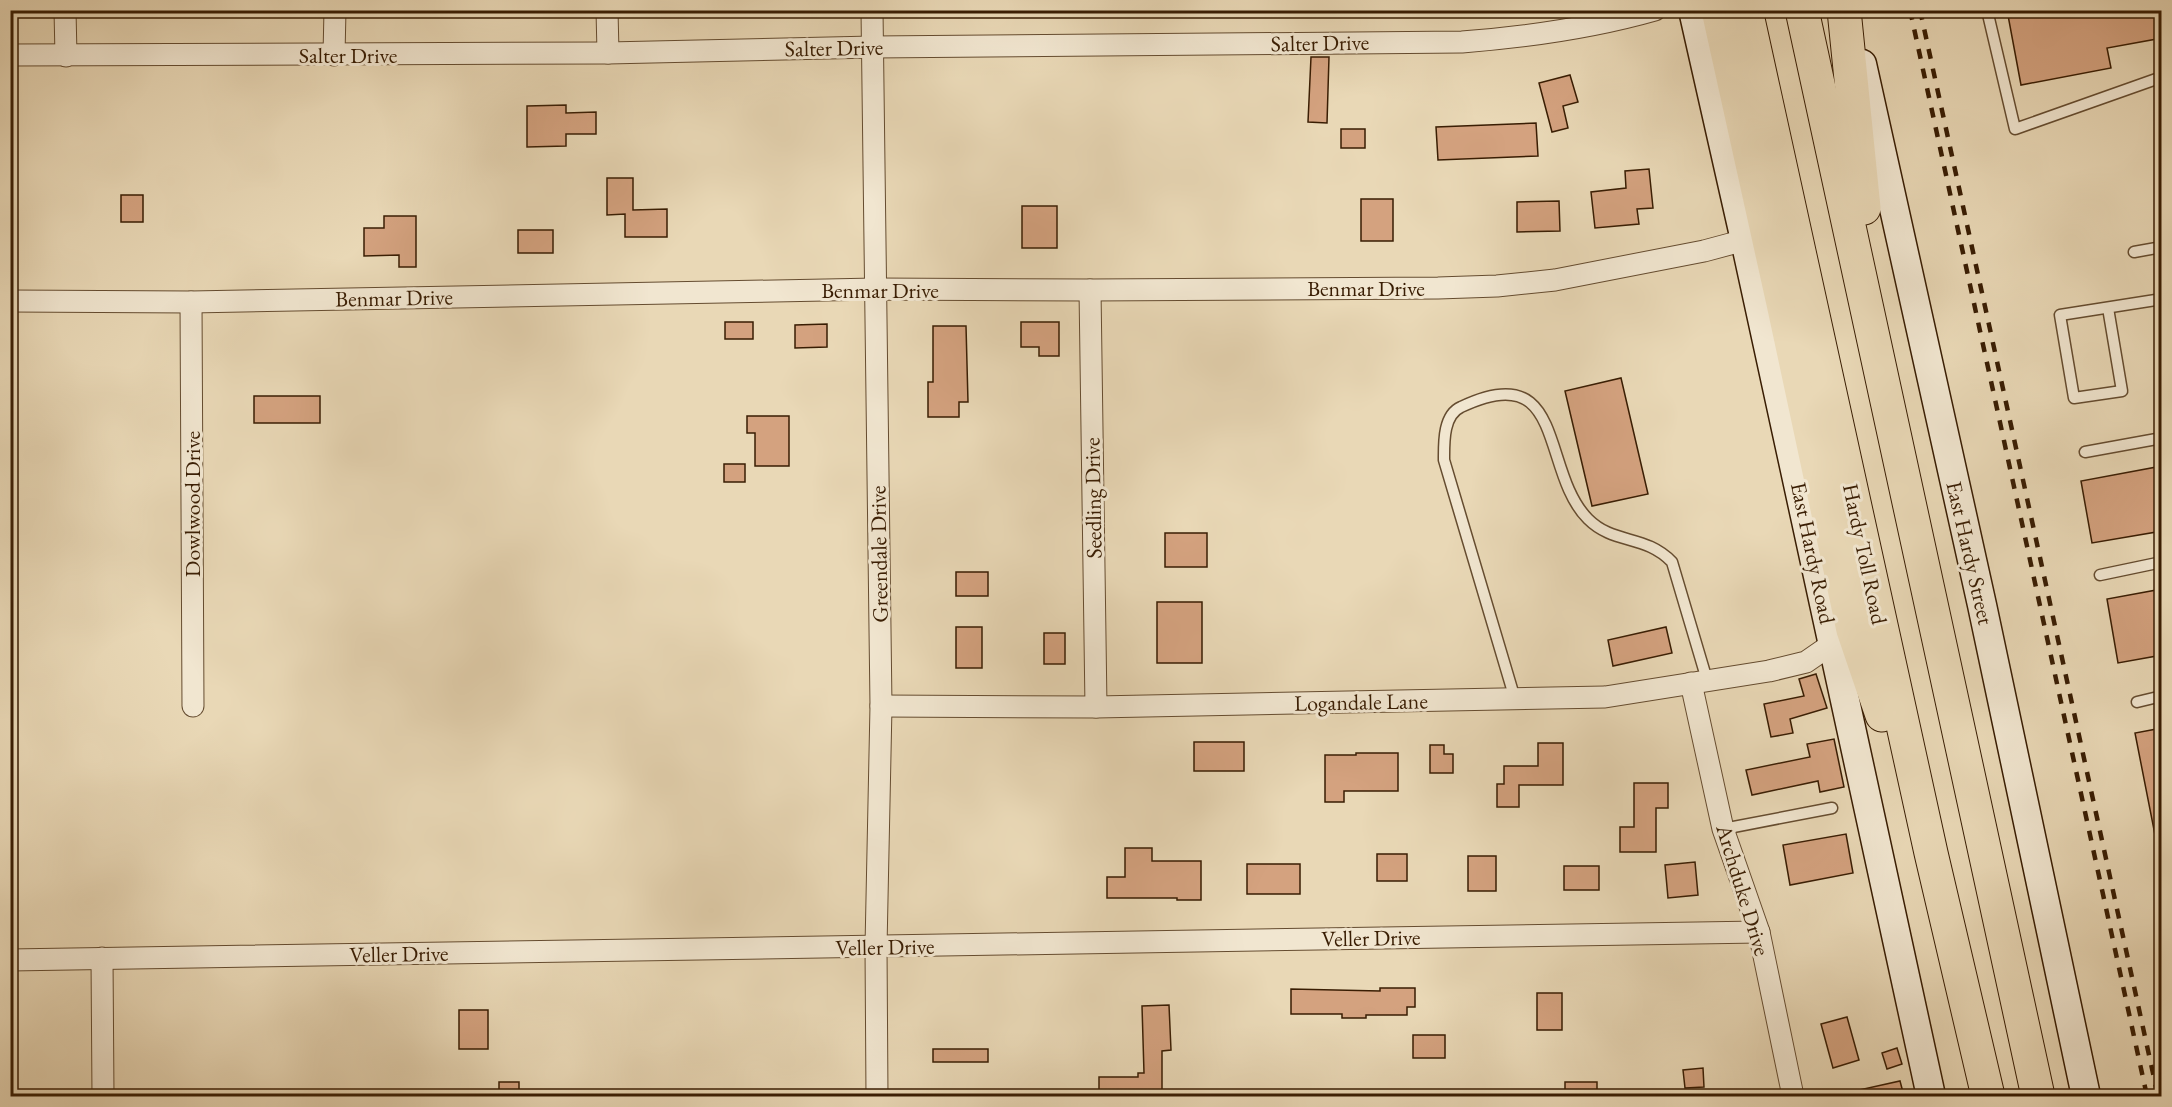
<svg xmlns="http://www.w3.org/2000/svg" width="2172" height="1107" font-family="'EB Garamond',serif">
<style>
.building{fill:#d4a27f;stroke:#391d03;stroke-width:1.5}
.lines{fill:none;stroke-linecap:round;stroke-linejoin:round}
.lane-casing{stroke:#654c30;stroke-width:13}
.street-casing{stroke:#654c30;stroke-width:23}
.secondary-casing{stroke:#391d03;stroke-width:31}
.highway-casing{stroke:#391d03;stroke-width:35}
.lane{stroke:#f1e6d0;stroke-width:10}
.street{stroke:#f1e6d0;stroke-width:21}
.secondary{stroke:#f1e6d0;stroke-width:28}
.highway{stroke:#e9d8b6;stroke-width:33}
.rail{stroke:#391d03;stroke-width:4.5;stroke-dasharray:10 10;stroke-linecap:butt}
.labels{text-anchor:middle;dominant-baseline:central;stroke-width:6;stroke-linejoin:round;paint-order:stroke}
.street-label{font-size:22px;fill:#391d03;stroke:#f1e6d0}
</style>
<rect width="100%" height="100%" fill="#e9d8b6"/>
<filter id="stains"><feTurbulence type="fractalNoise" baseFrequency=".00333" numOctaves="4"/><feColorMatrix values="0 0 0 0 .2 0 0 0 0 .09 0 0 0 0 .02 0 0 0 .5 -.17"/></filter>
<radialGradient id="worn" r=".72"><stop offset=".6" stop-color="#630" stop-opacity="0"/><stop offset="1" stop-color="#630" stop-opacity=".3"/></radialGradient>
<g class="building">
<path d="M2007,10H2162V38L2107,48L2111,68L2021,85Z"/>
<path d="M1311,57H1329L1327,123L1308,122Z"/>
<path d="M1570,75L1578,102L1563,106L1568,128L1552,132L1539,83Z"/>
<path d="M566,105V113L596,112V134H566V146L527,147V106Z"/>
<path d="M1536,123L1538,156L1438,160L1436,127Z"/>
<rect x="1341" y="129" width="24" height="19"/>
<path d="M1649,169L1653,208L1637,209L1639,224L1595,228L1591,192L1626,188L1625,171Z"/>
<path d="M607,178H633V210L667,209V237H625V214L607,215Z"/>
<rect x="121" y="195" width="22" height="27"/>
<rect x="1361" y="199" width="32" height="42"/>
<path d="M1559,201L1560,231L1517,232V202Z"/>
<rect x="1022" y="206" width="35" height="42"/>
<path d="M384,216H416V267H399V255L364,256V228H384Z"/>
<rect x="518" y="230" width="35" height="23"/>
<rect x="725" y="322" width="28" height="17"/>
<path d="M1021,322H1059V356H1039V347H1021Z"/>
<path d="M827,324V347L795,348V325Z"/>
<path d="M933,326H966L968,402H959V417H928V382H933Z"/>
<path d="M1621,378L1648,494L1592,506L1565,391Z"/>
<rect x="254" y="396" width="66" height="27"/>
<path d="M747,416H789V466H755V433H747Z"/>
<rect x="724" y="464" width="21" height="18"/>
<path d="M2162,466V531L2092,543L2081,481Z"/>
<rect x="1165" y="533" width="42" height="34"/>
<rect x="956" y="572" width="32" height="24"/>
<path d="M2162,589V655L2118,663L2107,599Z"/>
<rect x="1157" y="602" width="45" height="61"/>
<rect x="956" y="627" width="26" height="41"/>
<path d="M1666,627L1672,653L1613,666L1608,640Z"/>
<rect x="1044" y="633" width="21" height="31"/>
<path d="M1816,674L1827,708L1790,719L1793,733L1771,737L1764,704L1804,696L1799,679Z"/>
<path d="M2162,728V834L2155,835L2135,733Z"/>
<path d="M1834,739L1844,787L1820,792L1818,781L1752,795L1746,770L1810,757L1807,744Z"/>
<rect x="1194" y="742" width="50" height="29"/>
<path d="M1538,743H1563V785H1519V807H1497V784H1504V766H1538Z"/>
<path d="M1430,745H1444V754H1453V773H1430Z"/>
<path d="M1356,753H1398V791H1344V802H1325V755H1356Z"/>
<path d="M1634,783H1668V808H1656V852H1620V827H1634Z"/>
<path d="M1846,834L1853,873L1790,885L1783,845Z"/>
<path d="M1125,848H1152V861H1201V900H1177V898H1107V877H1125Z"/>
<rect x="1377" y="854" width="30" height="27"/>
<rect x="1468" y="856" width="28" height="35"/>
<path d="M1695,862L1698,895L1668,898L1665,865Z"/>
<rect x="1247" y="864" width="53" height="30"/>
<rect x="1564" y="866" width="35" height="24"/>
<path d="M1380,988H1415V1007H1407V1015H1366V1018H1342V1014H1291V989L1380,991Z"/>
<rect x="1537" y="993" width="25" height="37"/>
<path d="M1169,1005L1171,1050L1162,1051V1096H1099V1077H1138V1073H1144L1142,1006Z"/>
<rect x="459" y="1010" width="29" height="39"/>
<path d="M1847,1017L1859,1060L1833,1068L1821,1024Z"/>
<rect x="1413" y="1035" width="32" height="23"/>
<path d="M1897,1048L1902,1064L1887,1069L1882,1053Z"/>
<rect x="933" y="1049" width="55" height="13"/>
<path d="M1703,1068L1704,1087L1685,1088L1683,1070Z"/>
<path d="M1900,1081L1904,1096H1859V1090Z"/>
<rect x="499" y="1082" width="20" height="14"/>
<rect x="1565" y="1082" width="32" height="14"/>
</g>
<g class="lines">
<defs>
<g id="lane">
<path d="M1987,10L2015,129L2162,77"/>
<path d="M2134,252L2162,247"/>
<path d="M2108,308L2122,391L2074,398L2060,315L2162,299"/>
<path d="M2085,452L2162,438"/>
<path d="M2100,575L2162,562"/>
<path d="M1515,699L1444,460C1444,443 1443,415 1461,407C1567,356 1540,471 1588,519C1614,545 1645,534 1672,562L1707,680"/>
<path d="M2137,702L2162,696"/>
<path d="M1723,829L1832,808"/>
</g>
<g id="street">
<path d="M65,10L66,56"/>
<path d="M607,10L608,53"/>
<path d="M872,10L881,706L876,947L877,1096"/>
<path d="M10,55L608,53L873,47L1462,42C1527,37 1592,28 1655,10"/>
<path d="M334,55L335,10"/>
<path d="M1090,290L1096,707"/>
<path d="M10,301L191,302L876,289L1090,290L1438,288L1497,286L1555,280L1704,251L1745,240"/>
<path d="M191,302L193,706"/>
<path d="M1691,683L1723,829L1759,932L1793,1096"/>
<path d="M881,706L1096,707L1605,697L1769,671L1806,662L1832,644"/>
<path d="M102,958L103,1096"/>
<path d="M10,960L1759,932"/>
</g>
<g id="secondary">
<path d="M1693,10L1745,240L1931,1096"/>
<path d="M1862,64L1982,605L2086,1096"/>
</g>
<g id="highway">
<path d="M1718,10L1784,308L1853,630L1882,715"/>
<path d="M1746,10L1931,853L1988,1096"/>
<path d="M1802,10L2038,1096"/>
<path d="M1844,10L1864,208"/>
</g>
</defs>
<use href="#lane" class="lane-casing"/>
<use href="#street" class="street-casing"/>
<use href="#secondary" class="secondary-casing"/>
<use href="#highway" class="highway-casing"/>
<use href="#lane" class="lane"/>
<use href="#street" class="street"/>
<use href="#secondary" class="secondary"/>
<use href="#highway" class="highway"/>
<g class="rail">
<path d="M1910,10L2147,1096"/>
<path d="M1920,10L2158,1096"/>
</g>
</g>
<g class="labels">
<g class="street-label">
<text transform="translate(1320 43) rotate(-1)">Salter Drive</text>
<text transform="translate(834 48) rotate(-1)">Salter Drive</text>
<text x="348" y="55">Salter Drive</text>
<text x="1366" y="288">Benmar Drive</text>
<text x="880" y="290">Benmar Drive</text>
<text transform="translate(394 298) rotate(-1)">Benmar Drive</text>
<text transform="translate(1093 498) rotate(-91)">Seedling Drive</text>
<text transform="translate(192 504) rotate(-90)">Dowlwood Drive</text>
<text transform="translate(1813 553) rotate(78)">East Hardy Road</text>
<text transform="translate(1970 553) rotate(77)">East Hardy Street</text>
<text transform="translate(879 554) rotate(-91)">Greendale Drive</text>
<text transform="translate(1865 554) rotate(78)">Hardy Toll Road</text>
<text transform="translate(1361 702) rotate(-1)">Logandale Lane</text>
<text transform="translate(1743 890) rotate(73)">Archduke Drive</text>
<text transform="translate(1371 938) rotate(-1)">Veller Drive</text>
<text transform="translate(885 947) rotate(-1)">Veller Drive</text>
<text transform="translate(399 954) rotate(-1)">Veller Drive</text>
</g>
</g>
<rect width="2172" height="1107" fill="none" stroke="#e9d8b6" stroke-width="36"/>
<rect x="12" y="12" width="2148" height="1083" fill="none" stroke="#391d03" stroke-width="3"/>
<rect x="18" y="18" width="2136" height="1071" fill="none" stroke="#391d03" stroke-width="1.5"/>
<rect width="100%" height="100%" filter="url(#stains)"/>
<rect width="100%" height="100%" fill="url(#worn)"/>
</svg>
